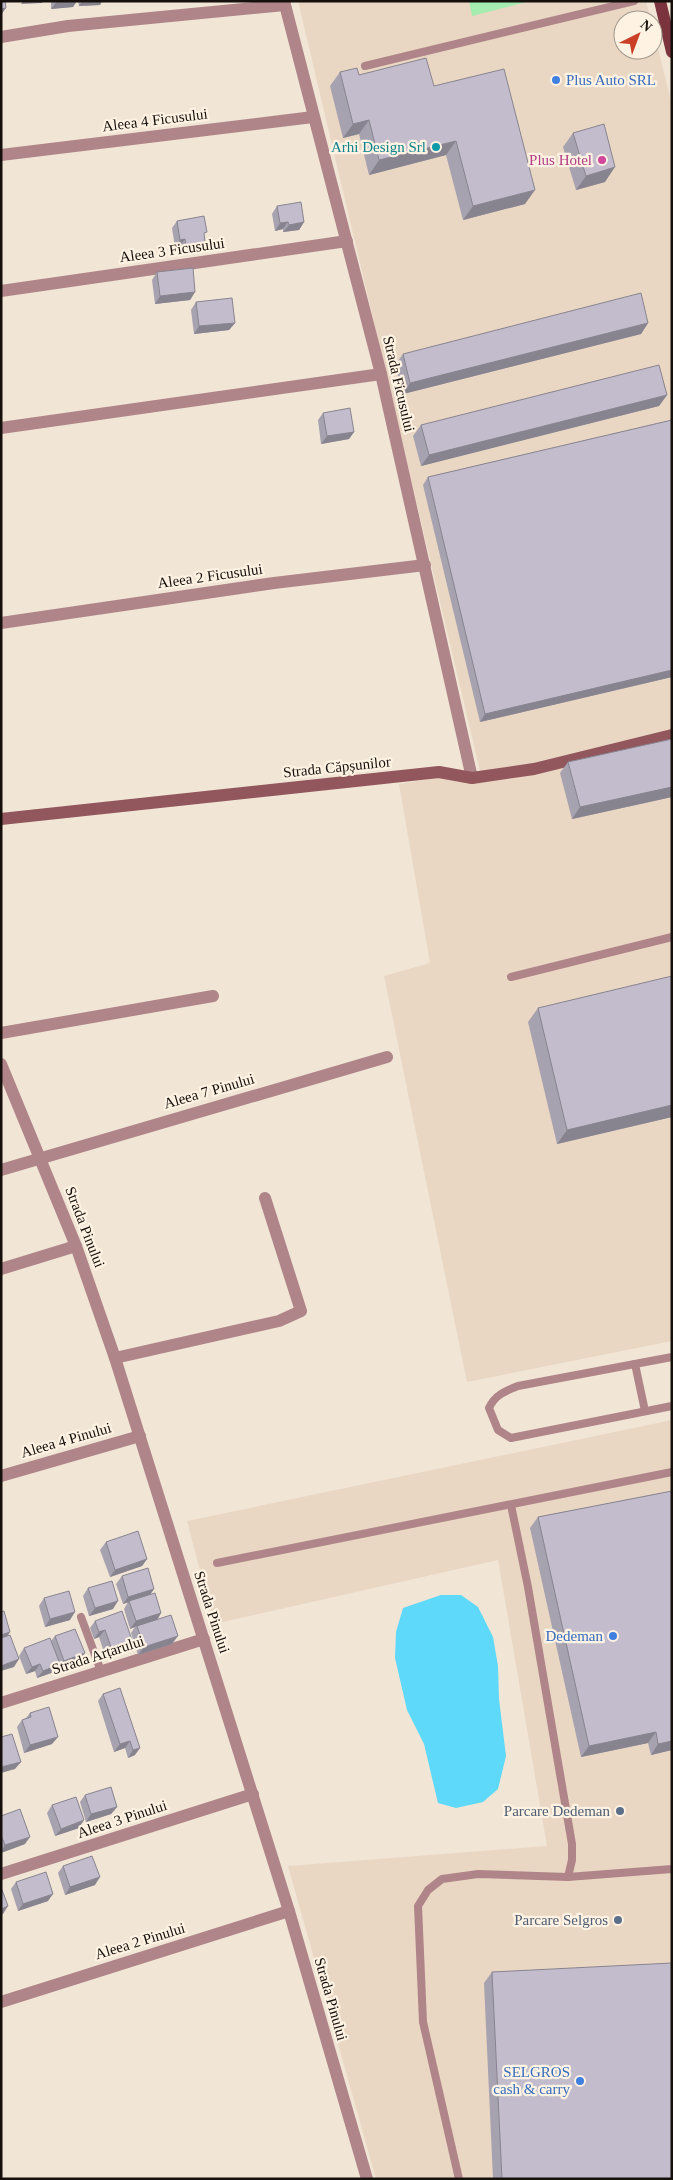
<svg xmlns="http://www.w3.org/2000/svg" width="673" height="2180" font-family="Georgia,serif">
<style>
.built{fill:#e9d7c3}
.green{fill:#a4ecaf}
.water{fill:#5ed9f9}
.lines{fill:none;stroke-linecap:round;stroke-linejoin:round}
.lane{stroke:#b08589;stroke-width:8}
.street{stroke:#b08589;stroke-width:12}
.secondary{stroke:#92565d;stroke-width:12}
.primary{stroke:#7b343e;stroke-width:12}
.wall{fill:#a7a2af}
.shaded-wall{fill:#88848f}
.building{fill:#c2bccc;stroke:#88848f}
.shop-dot{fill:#3f7fe0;stroke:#fef2e3;stroke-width:2}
.culture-dot{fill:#0f9aa8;stroke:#fef2e3;stroke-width:2}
.hotel-dot{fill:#d1479c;stroke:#fef2e3;stroke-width:2}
.service-dot{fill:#5c6f8a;stroke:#fef2e3;stroke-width:2}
.labels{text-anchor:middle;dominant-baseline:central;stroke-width:4.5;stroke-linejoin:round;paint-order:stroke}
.shop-label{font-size:15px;fill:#366cbe;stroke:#fef2e3;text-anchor:end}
.street-label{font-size:15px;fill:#15100c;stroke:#fef2e3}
.culture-label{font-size:15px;fill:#0d838f;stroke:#fef2e3;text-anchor:end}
.hotel-label{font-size:15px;fill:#b23c85;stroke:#fef2e3;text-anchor:end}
.service-label{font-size:15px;fill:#4e5e75;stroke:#fef2e3;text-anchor:end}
</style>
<rect width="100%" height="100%" fill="#f1e5d6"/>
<g class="built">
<path d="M298,1H646L651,20H623V50H653V28L672,105V1341L467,1382L384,976L430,963L399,784L480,771Z"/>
<path d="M672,1420V2179H376L288,1866L547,1846L498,1560L214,1624L187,1521Z"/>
</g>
<path class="green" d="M469,1H530L472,16Z"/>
<path class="water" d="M441,1595H461L478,1607L493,1637L498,1666L499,1699L506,1756L498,1789L483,1802L456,1808L438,1803L424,1744L407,1710L395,1658L396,1632L403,1608Z"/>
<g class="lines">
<g class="lane">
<path d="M365,66L634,1"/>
<path d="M511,977L672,937"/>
<path d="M672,1357L518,1386C505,1391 495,1395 489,1408L498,1430L511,1438L672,1406"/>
<path d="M635,1364L645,1411"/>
<path d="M511,1505L528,1587L572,1844V1860L568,1877"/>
<path d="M217,1563L672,1472"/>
<path d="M81,1617L101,1671"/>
<path d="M459,2179L423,2022L418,1906L428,1890L442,1879L478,1874L568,1877L672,1869"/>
</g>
<g class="street">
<path d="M284,1L381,374L472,778"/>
<path d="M1,37L68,26L285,5"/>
<path d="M1,155L313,117"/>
<path d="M1,291L347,241"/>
<path d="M1,428L381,374"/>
<path d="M1,623L274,583L425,565"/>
<path d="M1,1033L213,996"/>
<path d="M1,1064L76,1246L115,1358L289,1911L367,2179"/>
<path d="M1,1170L387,1057"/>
<path d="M1,1269L76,1246"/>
<path d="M115,1358L279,1321L301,1311L265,1198"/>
<path d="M1,1476L140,1436"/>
<path d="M1,1703L204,1639"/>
<path d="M1,1874L253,1794"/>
<path d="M1,2002L289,1911"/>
</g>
<path class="secondary" d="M1,819L439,772L472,778L534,769L672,735"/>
<path class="primary" d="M660,1L672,52"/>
</g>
<g class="wall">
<path d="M51,1H77L73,7L51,9Z"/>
<path d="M78,1H102L100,5L79,6Z"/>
<path d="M340,72L434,86L525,204L463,220L446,155L369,175L359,134L343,138L330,86Z"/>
<path d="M573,133L605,182L576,190L563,147Z"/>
<path d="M277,206L304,222L299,230L283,232V229L275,231L272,214Z"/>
<path d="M177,221L204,236L205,242L200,249L181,252L180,246L175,247L172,228Z"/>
<path d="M157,272L195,292L190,300L155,304L152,280Z"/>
<path d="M196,302L235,323L229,330L194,334L191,310Z"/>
<path d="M648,323L641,334L403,394L395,365L403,354Z"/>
<path d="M667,395L659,406L421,466L413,436L421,425Z"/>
<path d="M323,413L354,432L349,439L321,444L318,420Z"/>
<path d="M672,420V677L480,722L423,485L428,477Z"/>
<path d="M672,739V797L572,819L560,773L568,762Z"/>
<path d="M538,1008L672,1117L557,1144L528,1022Z"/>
<path d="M672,1491V1750L651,1755L648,1743L581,1757L530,1528L538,1517Z"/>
<path d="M106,1542L147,1559L142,1566L110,1577L100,1550Z"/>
<path d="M122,1576L154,1589L150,1595L161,1613L158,1619L172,1644L138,1655L131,1633L135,1627L130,1629L124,1609L128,1602L123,1604L116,1584Z"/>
<path d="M88,1588L113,1609L89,1616L83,1596Z"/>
<path d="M44,1598L70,1620L45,1627L39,1606Z"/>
<path d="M95,1621L132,1640L127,1647L105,1655L99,1637L94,1639L90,1628Z"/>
<path d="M55,1636L79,1661L59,1668L58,1667L54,1672L37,1678L35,1671L26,1674L19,1656L24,1648L51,1641Z"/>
<path d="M120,1688L135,1755L128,1758L125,1748L114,1752L98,1701L103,1694Z"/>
<path d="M30,1713L52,1744L24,1753L17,1727L22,1720L26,1718Z"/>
<path d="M85,1795L117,1807L111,1814L86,1822L80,1802Z"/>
<path d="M52,1805L79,1828L55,1836L47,1813Z"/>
<path d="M1,1816L25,1844L1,1853Z"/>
<path d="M63,1866L95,1885L65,1895L58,1873Z"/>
<path d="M16,1882L48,1901L18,1911L11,1889Z"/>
<path d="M492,1972L672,2179H493L484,1983Z"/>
</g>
<g class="shaded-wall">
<path d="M23,1H43L42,3L21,4Z"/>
<path d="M57,1H77L73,7L51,9Z"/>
<path d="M82,1H102L100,5L79,6Z"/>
<path d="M6,8L1,15V9Z"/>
<path d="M369,120L359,134L343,138L353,124Z"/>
<path d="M456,141L446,155L369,175L379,160Z"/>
<path d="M615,167L605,182L576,190L586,176Z"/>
<path d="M535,190L525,204L463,220L473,206Z"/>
<path d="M288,222L283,229L275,231L280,223Z"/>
<path d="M304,222L299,230L283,232L289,225Z"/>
<path d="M185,239L180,246L175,247L180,240Z"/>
<path d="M205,242L200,249L181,252L186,245Z"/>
<path d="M195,292L190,300L155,304L160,296Z"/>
<path d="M235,323L229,330L194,334L199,326Z"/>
<path d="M648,323L641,334L403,394L410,383Z"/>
<path d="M667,395L659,406L421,466L429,455Z"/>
<path d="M354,432L349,439L321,444L327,436Z"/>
<path d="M672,670V677L480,722L485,714Z"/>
<path d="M672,787V797L572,819L580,807Z"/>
<path d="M672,1105V1117L557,1144L567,1130Z"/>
<path d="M147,1559L142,1566L110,1577L115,1570Z"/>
<path d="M154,1589L149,1596L123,1604L128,1597Z"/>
<path d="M118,1601L113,1609L89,1616L95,1608Z"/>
<path d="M75,1612L70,1620L45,1627L50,1619Z"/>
<path d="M161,1613L156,1621L137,1626L135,1627L130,1629L136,1621Z"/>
<path d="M105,1630L99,1637L94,1639L99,1632Z"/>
<path d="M10,1632L5,1640L1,1641V1635Z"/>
<path d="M178,1636L172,1644L138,1655L144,1647Z"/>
<path d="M132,1640L127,1647L105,1655L111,1647Z"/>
<path d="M85,1653L79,1661L59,1668L64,1661Z"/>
<path d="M19,1659L14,1667L1,1671V1666Z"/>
<path d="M40,1664L35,1671L26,1674L32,1667Z"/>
<path d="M60,1664L54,1672L37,1678L43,1671Z"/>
<path d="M656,1732L648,1743L581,1757L589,1746Z"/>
<path d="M58,1737L52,1744L24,1753L30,1745Z"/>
<path d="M130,1741L125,1748L114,1752L120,1744Z"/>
<path d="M672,1741V1750L651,1755L658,1744Z"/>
<path d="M140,1748L135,1755L128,1758L133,1750Z"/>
<path d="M21,1762L15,1769L1,1773V1767Z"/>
<path d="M117,1807L111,1814L86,1822L91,1814Z"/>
<path d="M84,1820L79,1828L55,1836L61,1829Z"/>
<path d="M30,1837L25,1844L1,1853V1851L5,1845Z"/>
<path d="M100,1877L95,1885L65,1895L70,1887Z"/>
<path d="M53,1894L48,1901L18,1911L23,1904Z"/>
<path d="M8,1906L3,1914L1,1915V1909Z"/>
</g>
<g class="building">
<path d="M1,1H5L6,8L1,9Z"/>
<path d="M426,58L434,86L504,69L535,190L473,206L456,141L379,160L369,120L353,124L340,72L357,68L359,75Z"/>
<path d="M604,124L615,167L586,176L573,133Z"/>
<path d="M301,202L304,222L289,225L288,222L280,223L277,206Z"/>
<path d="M204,216L207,232L204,233L205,242L186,245L185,239L180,240L177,221Z"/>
<path d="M193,268L195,292L160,296L157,272Z"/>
<path d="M641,293L648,323L410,383L403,354Z"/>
<path d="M232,298L235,323L199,326L196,302Z"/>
<path d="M659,365L667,395L429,455L421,425Z"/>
<path d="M350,408L354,432L327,436L323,413Z"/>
<path d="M672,420V670L485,714L428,477Z"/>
<path d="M672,739V787L580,807L568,762Z"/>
<path d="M672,976V1105L567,1130L538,1008Z"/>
<path d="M672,1491V1741L658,1744L656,1732L589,1746L538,1517Z"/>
<path d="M138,1531L147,1559L115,1570L106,1542Z"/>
<path d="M148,1568L154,1589L128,1597L122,1576Z"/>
<path d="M112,1581L118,1601L95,1608L88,1588Z"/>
<path d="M69,1591L75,1612L50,1619L44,1598Z"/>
<path d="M155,1593L161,1613L136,1621L129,1601Z"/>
<path d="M4,1611L10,1632L1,1635V1612Z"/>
<path d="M122,1611L132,1640L111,1647L105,1630L99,1632L95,1621Z"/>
<path d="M171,1615L178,1636L144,1647L137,1626Z"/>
<path d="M75,1629L85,1653L64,1661L55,1636Z"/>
<path d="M10,1635L19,1659L1,1666V1638Z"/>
<path d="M50,1638L60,1664L43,1671L40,1664L32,1667L24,1648Z"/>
<path d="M120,1688L140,1748L133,1750L130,1741L120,1744L103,1694Z"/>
<path d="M49,1707L58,1737L30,1745L22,1720L31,1717L30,1713Z"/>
<path d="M12,1734L21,1762L1,1767V1737Z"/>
<path d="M111,1787L117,1807L91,1814L85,1795Z"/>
<path d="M76,1797L84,1820L61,1829L52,1805Z"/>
<path d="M20,1809L30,1837L5,1845L1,1835V1816Z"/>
<path d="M92,1856L100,1877L70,1887L63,1866Z"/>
<path d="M46,1872L53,1894L23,1904L16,1882Z"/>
<path d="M1,1887L8,1906L1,1909Z"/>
<path d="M672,1963V2179H502L492,1972Z"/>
</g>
<g class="shop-dot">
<circle cx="556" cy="80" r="5"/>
<circle cx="613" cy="1636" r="5"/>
<circle cx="580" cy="2081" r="5"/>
</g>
<circle class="culture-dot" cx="436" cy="147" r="5"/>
<circle class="hotel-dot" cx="602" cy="160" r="5"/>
<g class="service-dot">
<circle cx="620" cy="1811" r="5"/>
<circle cx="618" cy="1920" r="5"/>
</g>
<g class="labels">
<g class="shop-label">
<text x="566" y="80" text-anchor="start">Plus Auto SRL</text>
<text x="603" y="1636">Dedeman</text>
<text x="570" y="2072">SELGROS<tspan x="570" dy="17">cash &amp; carry</tspan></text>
</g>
<g class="street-label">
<text transform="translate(155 120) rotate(-7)">Aleea 4 Ficusului</text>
<text transform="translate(172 250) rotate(-8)">Aleea 3 Ficusului</text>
<text transform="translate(399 384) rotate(77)">Strada Ficusului</text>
<text transform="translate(210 576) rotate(-8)">Aleea 2 Ficusului</text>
<text transform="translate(337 767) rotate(-6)">Strada Căpșunilor</text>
<text transform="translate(209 1091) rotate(-16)">Aleea 7 Pinului</text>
<text transform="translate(85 1227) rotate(69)">Strada Pinului</text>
<text transform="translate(66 1440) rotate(-16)">Aleea 4 Pinului</text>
<text transform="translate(212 1612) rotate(72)">Strada Pinului</text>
<text transform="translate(98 1655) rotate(-18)">Strada Arțarului</text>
<text transform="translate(122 1819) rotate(-18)">Aleea 3 Pinului</text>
<text transform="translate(140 1941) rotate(-17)">Aleea 2 Pinului</text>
<text transform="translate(331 1999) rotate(74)">Strada Pinului</text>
</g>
<g class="culture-label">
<text x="426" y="147">Arhi Design Srl</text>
</g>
<g class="hotel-label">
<text x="592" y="160">Plus Hotel</text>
</g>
<g class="service-label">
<text x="610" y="1811">Parcare Dedeman</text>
<text x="608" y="1920">Parcare Selgros</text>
</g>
</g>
<rect width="673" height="2180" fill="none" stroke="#15100c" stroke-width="5"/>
<g transform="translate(638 35) rotate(42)"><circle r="24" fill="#fef2e3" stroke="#a1988d"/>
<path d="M0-4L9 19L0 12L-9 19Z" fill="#ca3f25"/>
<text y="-8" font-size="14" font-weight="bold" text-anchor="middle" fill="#15100c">N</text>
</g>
</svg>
